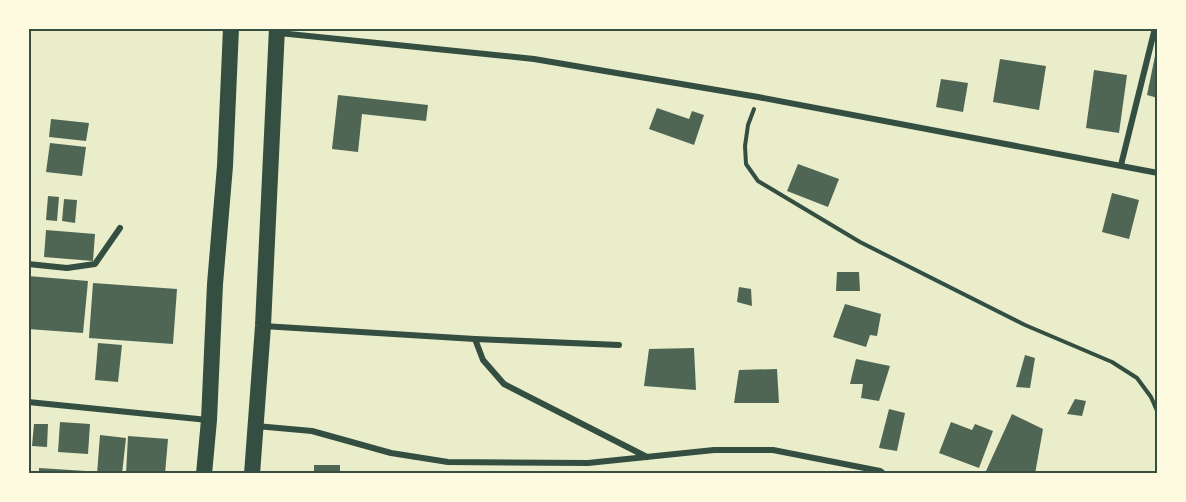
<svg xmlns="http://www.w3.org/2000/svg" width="1186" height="502" font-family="'Playfair Display',serif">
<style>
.building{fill:#4f6655}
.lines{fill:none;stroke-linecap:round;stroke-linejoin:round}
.path{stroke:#344e41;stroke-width:4}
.minor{stroke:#344e41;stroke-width:6}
.trunk{stroke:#344e41;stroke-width:16}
.neatline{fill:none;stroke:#344e41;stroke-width:2}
</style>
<rect width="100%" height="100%" fill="#e9edc9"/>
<g class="building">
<path d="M1156,51H1158V98L1147,95Z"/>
<path d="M1000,59L1046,66L1039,110L993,102Z"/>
<path d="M1094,70L1127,75L1119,133L1086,128Z"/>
<path d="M941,79L968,83L963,112L936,107Z"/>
<path d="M338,95L428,105L426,121L362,114L358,152L332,149Z"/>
<path d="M657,108L689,119L692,111L704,115L694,145L649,129Z"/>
<path d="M51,119L89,123L86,141L49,137Z"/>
<path d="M50,143L86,147L82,176L46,172Z"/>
<path d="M798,164L839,179L828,207L787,191Z"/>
<path d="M1112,193L1139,200L1129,239L1102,232Z"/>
<path d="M48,196L59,197L57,221L46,220Z"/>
<path d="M64,199L77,200L75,223L62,221Z"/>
<path d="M46,230L95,234L93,261L44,257Z"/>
<path d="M837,272H859L860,291H836Z"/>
<path d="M28,276L88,281L83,333L28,329Z"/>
<path d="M93,283L177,289L173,344L89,338Z"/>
<path d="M739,287L751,289L752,306L737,302Z"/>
<path d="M845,304L881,314L877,336L870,335L866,347L833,337Z"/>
<path d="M98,343L122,345L118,382L95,380Z"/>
<path d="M694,348L696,390L644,386L649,349Z"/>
<path d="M1025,355L1035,358L1030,388L1016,387Z"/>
<path d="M856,359L890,366L879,401L861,398L863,384H850Z"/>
<path d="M777,369L779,403H734L739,370Z"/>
<path d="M1075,399L1086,401L1082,416L1067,414Z"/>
<path d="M889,409L905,413L897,451L879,448Z"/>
<path d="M1012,414L1043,429L1035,474H996L986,471Z"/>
<path d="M60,422L90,424L88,454L58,452Z"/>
<path d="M951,422L972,430L975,424L993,431L979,468L939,453Z"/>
<path d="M34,424H48L47,447L32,446Z"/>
<path d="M100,435L126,438L122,474H97Z"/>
<path d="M128,436L168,439L165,474H126Z"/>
<rect x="314" y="465" width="26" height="9"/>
<path d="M39,468L86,471V474H39Z"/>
</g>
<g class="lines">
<path class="path" d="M754,109L748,125L745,146L746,164L758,181L860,242L1025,325L1112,362L1137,378L1151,397L1158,413"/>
<g class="minor">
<path d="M279,33L534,59L758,97L1158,173"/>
<path d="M1121,165L1155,28"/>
<path d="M28,264L67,268L95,264L120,228"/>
<path d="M263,326L475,339L619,345"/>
<path d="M475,339L483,360L504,384L647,457"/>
<path d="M28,402L208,420"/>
<path d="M256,426L312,431L391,453L448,462L588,463L714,450H773L880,471L884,474"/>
</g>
<g class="trunk">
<path d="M204,474L209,420L215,284L225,166L231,28"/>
<path d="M252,474L263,326L277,28"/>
</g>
</g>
<rect width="1186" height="502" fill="none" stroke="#fefae0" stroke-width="60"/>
<rect x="30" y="30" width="1126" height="442" class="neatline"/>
</svg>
